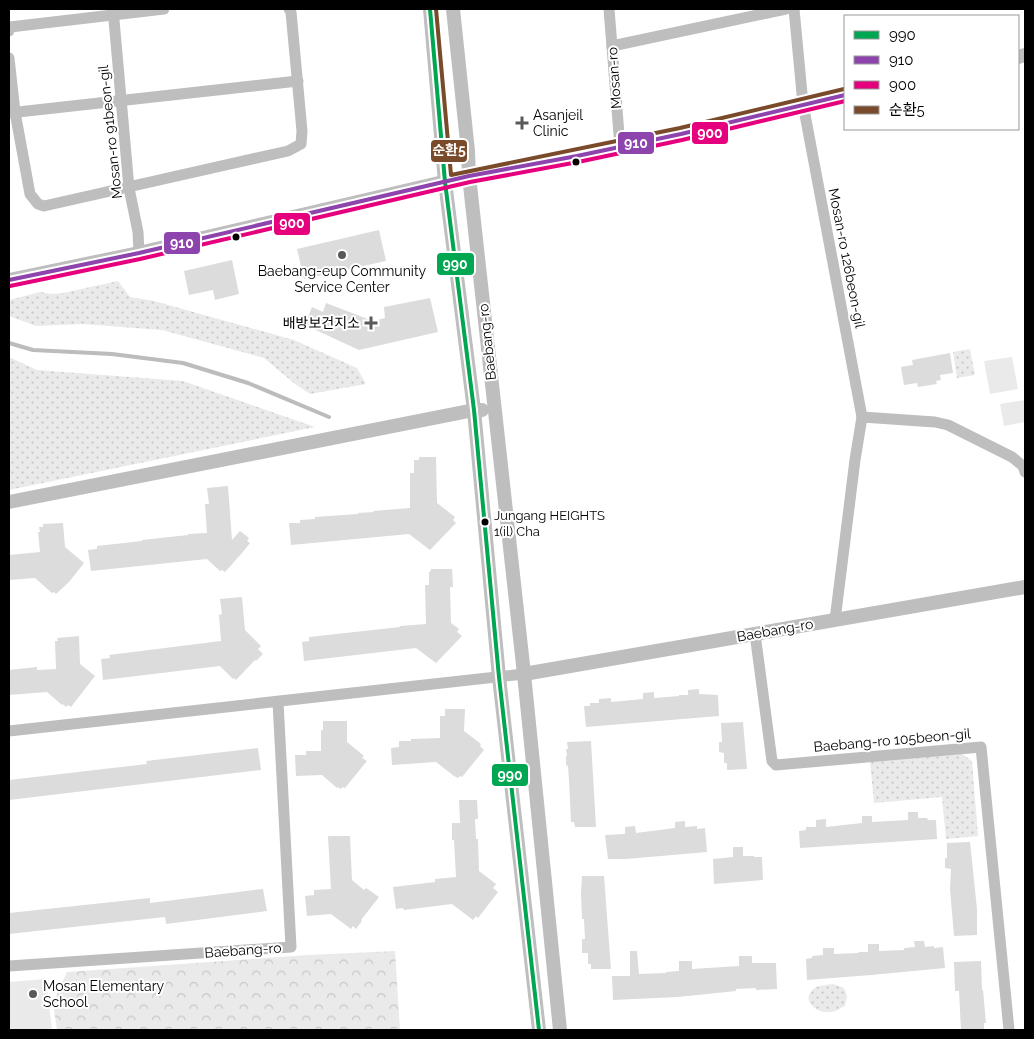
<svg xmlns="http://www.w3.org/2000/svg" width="1034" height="1039" font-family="Raleway,'Noto Sans KR',sans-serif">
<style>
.grass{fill:#eaeaea}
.forest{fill:url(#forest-crowns)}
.park{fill:url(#park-dots)}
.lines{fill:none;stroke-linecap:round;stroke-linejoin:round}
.stream{stroke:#bcbcbc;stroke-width:4}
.building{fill:#dcdcdc}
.minor{stroke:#bebebe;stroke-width:11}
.tertiary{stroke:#bebebe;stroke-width:14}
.bus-1-casing{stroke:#fff;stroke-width:8}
.bus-2-casing{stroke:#fff;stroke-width:8}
.bus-3-casing{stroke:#fff;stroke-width:8}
.bus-4-casing{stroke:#fff;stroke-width:8}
.bus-1{stroke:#00a651;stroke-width:4}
.bus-2{stroke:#8e44ad;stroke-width:4}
.bus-3{stroke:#e5007d;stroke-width:4}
.bus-4{stroke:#7a4b2a;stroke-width:4}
.poi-dot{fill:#595959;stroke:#fff;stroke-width:2}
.bus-dot{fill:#000;stroke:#fff;stroke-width:2}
.labels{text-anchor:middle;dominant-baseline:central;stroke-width:4;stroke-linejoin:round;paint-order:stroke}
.bus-label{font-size:13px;fill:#000;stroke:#fff;text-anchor:start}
.street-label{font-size:14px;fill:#000;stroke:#fff}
.poi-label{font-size:14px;fill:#000;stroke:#fff;text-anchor:start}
.line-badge{stroke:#fff;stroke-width:2}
.badge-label{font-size:14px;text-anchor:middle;font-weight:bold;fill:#fff}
</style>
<defs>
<pattern id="forest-crowns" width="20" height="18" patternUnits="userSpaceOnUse" patternTransform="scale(1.25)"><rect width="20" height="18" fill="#eaeaea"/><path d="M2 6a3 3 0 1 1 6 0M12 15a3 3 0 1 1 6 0" fill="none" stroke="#c7c7c7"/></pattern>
<pattern id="park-dots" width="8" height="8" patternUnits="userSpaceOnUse" patternTransform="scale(1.25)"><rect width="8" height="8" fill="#eaeaea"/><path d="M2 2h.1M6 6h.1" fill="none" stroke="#c7c7c7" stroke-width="1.8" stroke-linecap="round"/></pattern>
</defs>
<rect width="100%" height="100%" fill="#fff"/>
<g class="grass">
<path d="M1012,357L1018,389L990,394L984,361Z"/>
<path d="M1025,400V422L1004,426L1000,404Z"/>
<path d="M46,979L52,1030H9V982Z"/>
</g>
<path class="forest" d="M395,951L400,1030H57L53,1003L67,972L308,955Z"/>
<g class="park">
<path d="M118,281L130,297L154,301L294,340L357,368L366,384L310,394L295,384L264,358L162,330L82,324L36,326L9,316V300L40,292L51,294L63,293Z"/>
<path d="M970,349L975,375L957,378L953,352Z"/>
<path d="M9,357L37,370L183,381L315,427L9,490Z"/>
<path d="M962,754L972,761L978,836L946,839L942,797L874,803L870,762Z"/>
<path d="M833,984L844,988L847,996L845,1006C842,1007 838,1010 835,1011C817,1017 797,998 817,987C821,985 828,985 833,984Z"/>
</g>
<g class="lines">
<path class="stream" d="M9,343L33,350L112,354L183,363L248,383L329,417"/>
</g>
<g class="building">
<path d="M379,230L386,261L304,279L297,249Z"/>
<path d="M232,260L239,294L215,300L213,290L189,295L184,271Z"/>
<path d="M430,298L438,332L359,350L305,325L312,307L323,312L326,303L373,321L385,318L384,307Z"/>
<path d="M950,353L953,373L940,375L941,380L936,381L937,384L918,387L917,383L904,385L901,367L913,365L912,360Z"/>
<path d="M419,457H436L437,503L455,517L453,520L456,523L430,550L409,534L291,545L289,523H300V520L315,519V517L358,514V513L374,512L373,511L410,508V473H414V460H419Z"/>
<path d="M228,486L232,540L240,531L249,538L247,541L250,543L242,553L225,572L222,570L220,571L207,559L91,571L88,550L97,549V546L142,541V540L188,535V534L207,533L205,504H209L207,488Z"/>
<path d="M63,523L65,547L84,563L69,582L56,594L54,592L52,593L35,578L9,580V555L40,552L38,532H40L39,527H43V524Z"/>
<path d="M431,569H452L453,587H450L451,623L459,629L457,632L462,636L436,663L416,648L304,661L302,642L309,641V637L400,627V626L426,624L425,585H429V572H430Z"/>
<path d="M242,597L245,630L261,646L258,649L263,654L256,661L255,660L236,680L234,678L233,679L220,666L103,680L101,659L110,658L109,655L221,641L219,615L222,614L220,599Z"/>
<path d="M79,636L80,664L95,676L71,707L68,705L66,707L63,704L62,705L47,692L9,695V670L37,667V670L56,669L55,641H58L57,638Z"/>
<path d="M699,689V694L718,695L719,716L586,727L584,706H590V703H599V699L611,698V702L643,699V693L654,692V698L679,696V695H688V690Z"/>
<path d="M445,709H465L464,731L481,744L480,746L484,750L462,777L460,776L458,778L454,776L436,762L392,765L391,748L399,747V741H411V739L440,738V716H445Z"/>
<path d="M323,721H347V742L364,756L362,758L367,761L345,788L343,787L340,789L338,787L337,788L322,775L296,776L295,755H306V751H321V730H323Z"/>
<path d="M743,722L747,769L727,770V763H724V753L719,752V742H722L721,723Z"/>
<path d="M591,741L596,827H575L574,822H571L569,780L568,766L566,765V756H567L566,749H568L567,742Z"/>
<path d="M258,748L261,770L9,800V780L147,764L146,761Z"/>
<path d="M459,800H477L478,819H475L476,839H478L479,871L496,884L493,888L498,892L478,918L476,916L473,920L452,904L404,910L403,908L396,909L393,887L435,882V879L456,877L454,840H452V823H460Z"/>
<path d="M908,812H918V818H927L928,820H936L937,839L800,848L799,831L806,830V827H816V820L826,819V827L862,823V816H872V822L908,820Z"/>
<path d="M685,821V827L697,826V829L705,828L707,852L626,859H608L605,835L625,834V827L635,826L636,833L675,828V822Z"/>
<path d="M328,836H350L352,880L364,890L366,888L379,897L361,920L362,921L356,929L353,926L351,929L331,914L307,916L305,896L314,895V890L331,889Z"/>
<path d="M970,842L977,909V935L954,936L950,889L951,869L945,868V858H947V843Z"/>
<path d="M733,847H743V856H754V857H762L763,880L714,884L713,859L733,857Z"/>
<path d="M582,876H604L611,969H591V964H588V953H582V939H585L584,919H582L581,894Z"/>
<path d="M263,889L267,911L166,924L165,917L9,934V913L150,898V903Z"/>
<path d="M914,941H924L925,947L934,946V948L943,947L945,968L871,975L807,980L806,959L812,958V956L823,955V948H834V954L859,953L858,952H868V944H879V951L904,950V948L915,947Z"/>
<path d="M630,951H637L639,974L666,973V972L679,971V961H692V969L739,966V956H752V963H776L777,989L756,990V988L736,989V991L678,997L613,1000L612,976H630Z"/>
<path d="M981,961L982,990H983L986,1023H984V1030H961L959,991H955L954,962Z"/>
</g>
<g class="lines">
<g class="minor">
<path d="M113,9L129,188L138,232L139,253"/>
<path d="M609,9L620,147"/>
<path d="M794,9L803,104L862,417L855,460L835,620"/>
<path d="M9,31L10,27L164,9"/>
<path d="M612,46L786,9"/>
<path d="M9,58L15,112L30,194L38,204L44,206L288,151L301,144L302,131L291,12L289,9"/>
<path d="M9,113L298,81"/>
<path d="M862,417L935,422L948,425L1012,457L1023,466L1025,472"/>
<path d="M755,634L772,761L776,765L981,747L1009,1030"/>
<path d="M9,731L524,674"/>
<path d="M9,966L291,947L278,702"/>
</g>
<g class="tertiary">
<path d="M430,9L445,182L474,410L499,677L539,1030"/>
<path d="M453,9L468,151L469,176L524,674L560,1030"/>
<path d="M1018,57L1025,55"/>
<path d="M9,280L139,253L469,176L577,156L681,134L845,95"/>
<path d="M9,502L474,410H482"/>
<path d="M524,674L1025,587"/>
</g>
<defs>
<path id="bus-1" d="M430,9L445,182L474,410L499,677L539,1030"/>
<path id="bus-2" d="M9,280L139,253L469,176L577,156L681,134L845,95"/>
<path id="bus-3" d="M10,286L140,259L470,182L578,162L682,140L845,101"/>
<path id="bus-4" d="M436,9L451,175L680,128L844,89"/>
</defs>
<use href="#bus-1" class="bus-1-casing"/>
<use href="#bus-2" class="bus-2-casing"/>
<use href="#bus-3" class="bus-3-casing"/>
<use href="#bus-4" class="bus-4-casing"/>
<use href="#bus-1" class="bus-1"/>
<use href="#bus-2" class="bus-2"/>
<use href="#bus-3" class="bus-3"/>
<use href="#bus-4" class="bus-4"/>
</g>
<g class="poi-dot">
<path d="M519.5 115.5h5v5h5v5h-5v5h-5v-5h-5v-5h5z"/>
<circle cx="342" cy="255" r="5"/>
<path d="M368.5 315.5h5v5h5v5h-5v5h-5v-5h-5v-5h5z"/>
<circle cx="33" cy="994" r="5"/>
</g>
<g class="bus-dot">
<circle cx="576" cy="162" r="4.5"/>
<circle cx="236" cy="237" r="4.5"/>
<circle cx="485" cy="522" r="4.5"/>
</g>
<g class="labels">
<g class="bus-label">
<text x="494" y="515">Jungang HEIGHTS<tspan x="494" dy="16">1(il) Cha</tspan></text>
</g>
<g class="street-label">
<text transform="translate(614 78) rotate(-94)">Mosan-ro</text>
<text transform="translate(110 132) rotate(-96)">Mosan-ro 91beon-gil</text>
<text transform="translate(847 258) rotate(79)">Mosan-ro 126beon-gil</text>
<text transform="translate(487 342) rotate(-96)">Baebang-ro</text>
<text transform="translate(775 630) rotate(-10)">Baebang-ro</text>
<text transform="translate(892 740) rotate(-5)">Baebang-ro 105beon-gil</text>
<text transform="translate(243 950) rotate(-4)">Baebang-ro</text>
</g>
<g class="poi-label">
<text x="533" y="115">Asanjeil<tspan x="533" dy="16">Clinic</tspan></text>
<text x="342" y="271" text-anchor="middle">Baebang-eup Community<tspan x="342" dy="16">Service Center</tspan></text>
<text x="360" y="323" text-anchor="end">배방보건지소</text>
<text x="43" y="986">Mosan Elementary<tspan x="43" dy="16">School</tspan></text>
</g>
</g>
<g class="line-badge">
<rect x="691" y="121" width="38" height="24" rx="5" fill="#e5007d"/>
<rect x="617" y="131" width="38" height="24" rx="5" fill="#8e44ad"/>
<rect x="430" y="139" width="38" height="24" rx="5" fill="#7a4b2a"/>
<rect x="273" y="212" width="38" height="24" rx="5" fill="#e5007d"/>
<rect x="163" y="231" width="38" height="24" rx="5" fill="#8e44ad"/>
<rect x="436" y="252" width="39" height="24" rx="5" fill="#00a651"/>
<rect x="491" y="763" width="38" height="24" rx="5" fill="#00a651"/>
</g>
<g class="badge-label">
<text x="710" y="138">900</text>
<text x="636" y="148">910</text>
<text x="449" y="155">순환5</text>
<text x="292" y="228">900</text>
<text x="182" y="248">910</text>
<text x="455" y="269">990</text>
<text x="510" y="780">990</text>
</g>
<rect width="1034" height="1039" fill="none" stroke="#000000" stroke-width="20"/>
<rect x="844" y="15" width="175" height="115" fill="#ffffff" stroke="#999999"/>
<rect x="854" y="31" width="25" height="8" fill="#00a651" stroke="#999999"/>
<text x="889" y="40" font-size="15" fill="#000000">990</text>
<rect x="854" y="56" width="25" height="8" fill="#8e44ad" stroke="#999999"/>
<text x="889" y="65" font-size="15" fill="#000000">910</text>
<rect x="854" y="81" width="25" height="8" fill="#e5007d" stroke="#999999"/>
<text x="889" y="90" font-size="15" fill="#000000">900</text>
<rect x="854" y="106" width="25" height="8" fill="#7a4b2a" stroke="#999999"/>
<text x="889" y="115" font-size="15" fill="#000000">순환5</text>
</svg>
